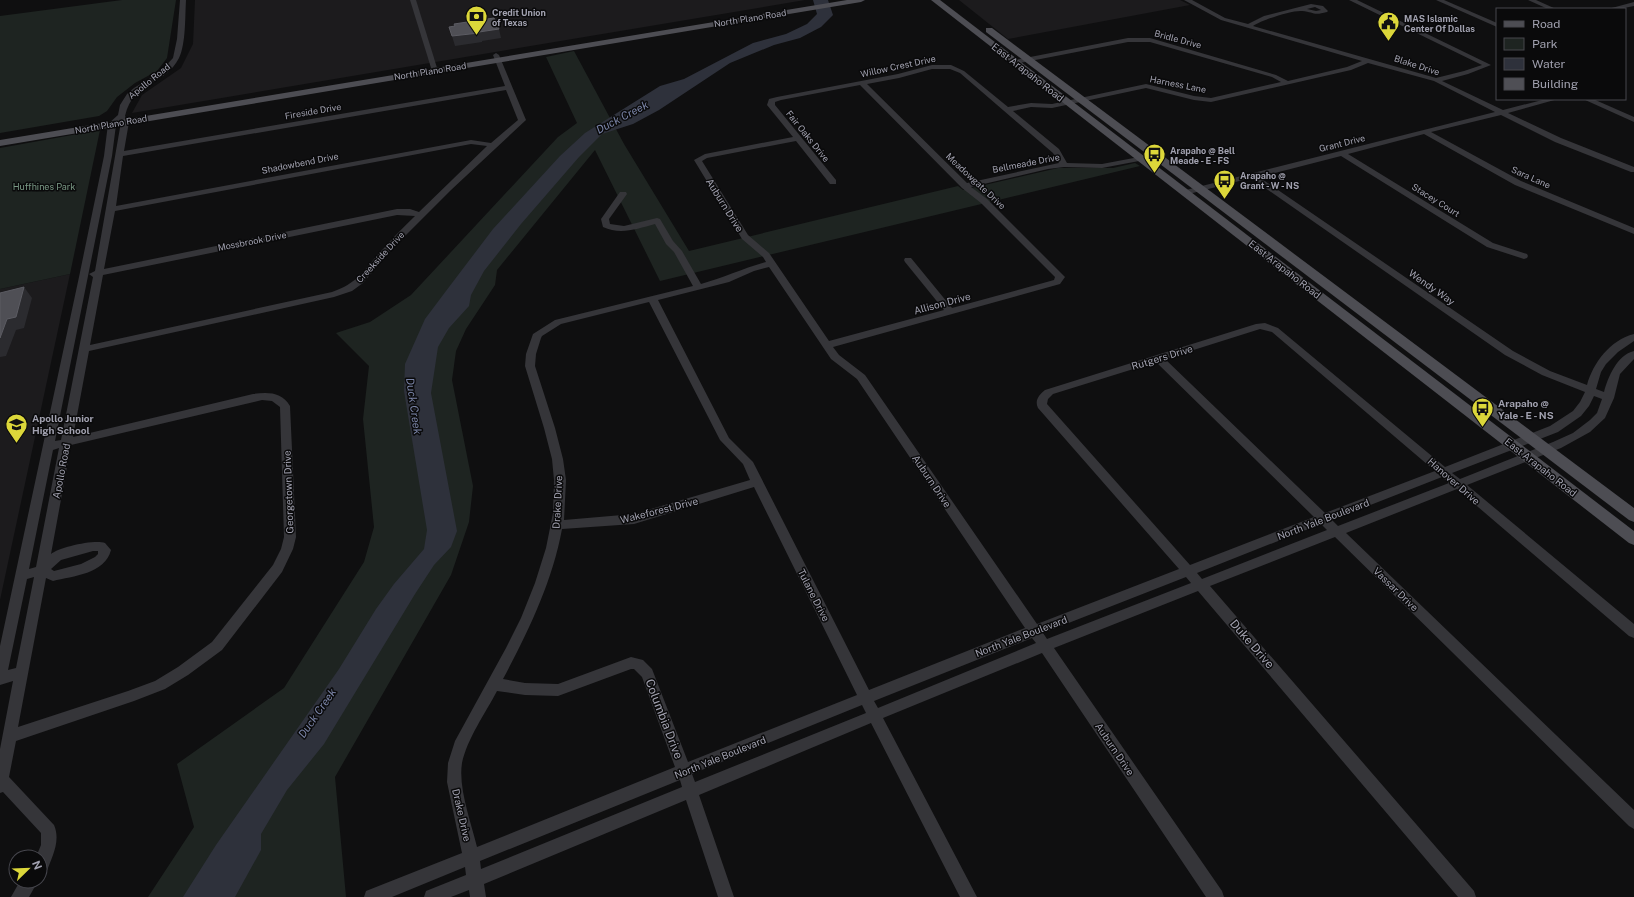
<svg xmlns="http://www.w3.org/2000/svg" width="1634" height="897" font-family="'Public Sans',sans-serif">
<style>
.built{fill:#1c1b1d}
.green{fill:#1e2421}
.water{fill:#2e313b}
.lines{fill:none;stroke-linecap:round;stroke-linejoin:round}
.minor{fill:#353539;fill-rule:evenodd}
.major{fill:#4d4d53;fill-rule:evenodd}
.shaded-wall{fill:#2b2b2f}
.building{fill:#4f4f55;stroke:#5c5c63}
.labels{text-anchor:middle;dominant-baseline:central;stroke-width:3;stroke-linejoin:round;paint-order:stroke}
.far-poi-label{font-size:9px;font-weight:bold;fill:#a1a1af;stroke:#0a0a0b;text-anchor:start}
.far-street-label{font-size:9px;fill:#a1a1af;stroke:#0a0a0b}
.far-park-label{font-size:9px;fill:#7a9985;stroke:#0a0a0b}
.street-label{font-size:10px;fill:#a1a1af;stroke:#0a0a0b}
.poi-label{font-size:10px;font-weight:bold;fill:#a1a1af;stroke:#0a0a0b;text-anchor:start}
.water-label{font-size:11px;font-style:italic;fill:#7b85a8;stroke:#0a0a0b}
.near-street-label{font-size:12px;fill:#a1a1af;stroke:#0a0a0b}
</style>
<rect width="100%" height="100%" fill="#0f0f10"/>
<g class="built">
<path d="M195,0H805L132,113L142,95L181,68L193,44Z"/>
<path d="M959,0H1180L1190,5L1008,39Z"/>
<path d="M70,274L0,600V289Z"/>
</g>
<g class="green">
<path d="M122,0H176L167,58L157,71L135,83L117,97L107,111L99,116L0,133V16Z"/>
<path d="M574,51L624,144L689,251L958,186L963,190L1058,168H1113L1135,163L1140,166L660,281L595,150L497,270L495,285L466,329L456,351L452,380L473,486L469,522L451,575L335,777L346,897H148L194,827L177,764L284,688L364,562L374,527L363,419L369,366L336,333L370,322L411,295L558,137L577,123L546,57Z"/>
<path d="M100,130L70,274L0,289V148Z"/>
</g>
<path class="water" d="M813,0H828L833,15L821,27L800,38L774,45L730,63L659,110L633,124L602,134L579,157L521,224L484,271L471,295L469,306L449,328L438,347L431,393L457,531L451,547L434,565L415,594L324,744L287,790L261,834V850L235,897H183L216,845L339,669L376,609L394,584L424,549L427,530L404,391L405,364L425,319L446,291L493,229L560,156L585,133L660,86L684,79L753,43L786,34L807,24L817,14Z"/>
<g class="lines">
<g class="minor">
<path d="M180,0H186C185,16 186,44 179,58C165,86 134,79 125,116L129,122L124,151L505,86L493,55L496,53L499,55L526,120L451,190L390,251L363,283L352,291L334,297L89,351L73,437L253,394C268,392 282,392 290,406L296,537L293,549L282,572L222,650L188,675L165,689L134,701L16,741L9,777L54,825C61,841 52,857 46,873L40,875V857H36L41,845V833L3,792L0,793V749L13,681L0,685V646L79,277L104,156L108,124L118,115L120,105L127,94L134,88L160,72L173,58L177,39ZM506,90L518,120L491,143L471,140L116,206L123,156ZM120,120L121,122L95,271L89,274L93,277L61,440L55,441L112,156L116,125ZM471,144L487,146L419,212L410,209H397L104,269L115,211ZM397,215L415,216C405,226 394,236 385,247C365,267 361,282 332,292L90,345L103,275ZM262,400L272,401L280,407L284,537L281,549L273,565L212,642L178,667L155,681L128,691L18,727L46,578L53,581C73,576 105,574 111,550L105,543C95,539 59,547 51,554L71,445ZM59,448L36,567L29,569L53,450ZM93,551H98V554L95,557L81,564L54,571L51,569L61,560ZM34,577L16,668L8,670L27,579Z"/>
<path d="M410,0H416L438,71L437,72L432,71Z"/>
<path d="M1184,0H1192L1225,18L1248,24L1264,16L1311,4L1323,6L1328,11L1327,12C1313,16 1314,12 1302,11C1292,10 1262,20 1253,26L1436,78L1464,71L1482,65L1349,0H1357L1491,65L1468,74L1442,81L1503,110L1546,99H1558L1508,113L1561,138L1634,167V172H1631L1555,142L1501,115L1431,132L1521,181L1634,228V234L1515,185L1424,134L1348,154L1493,243L1527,254L1528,256L1527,258L1524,259L1487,247L1341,156L1259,177L1513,351L1550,371L1587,385C1593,363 1610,340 1634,334V341L1618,352L1606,364L1601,372L1596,389L1604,392C1608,377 1617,355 1634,351V359L1620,374L1614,398L1605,418L1590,432L1561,448L1467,485L1634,624V638L1629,636L1457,489L1346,533L1634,810V829L1629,826L1335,537L1210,586L1474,891L1476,897H1458L1198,591L1054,648L1222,891L1224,897H1206L1042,653L883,718L977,897H960L871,723L699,795L734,897H718L686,800L484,884L486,897H470L469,890L451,897H424L426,891L466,875L465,867L392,897H364L366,891L462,853L447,782L448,763L455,741L506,648L521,618L535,583L546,548L553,513L554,480L552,459L544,428L525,366L526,354L533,334L555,320L693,286L674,252L666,244L655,224C637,229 620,235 603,227L601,219L620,192H626L627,194L609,219L610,224L624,226L657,218L660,219L673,241L682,251L701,284C723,278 744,268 766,262L763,257L742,239L694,160L705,154L793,137L767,105L769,99L777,97L898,74L932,65H951L964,71L1008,107L1031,103L1052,104L1146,84L1194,96L1211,98L1281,82L1272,77L1150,42H1128L1015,64L1012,62L1015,60L1128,38H1150L1276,75L1288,81L1347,67L1362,61L1221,20ZM1315,7L1321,10L1316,11L1307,9ZM1368,63L1434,81L1495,112L1182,191L1181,193L1185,195L1251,178L1505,355L1542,375L1585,392L1580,402L1573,411L1550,426L1445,467L1278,328L1265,323L1256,324L1045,390C1040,394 1034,400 1038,408L1179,569L1037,624L865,375L839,355L833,347L1060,284L1065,277L987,199L971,187L1048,169L1064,167L1102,168L1139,161L1143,159L1139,157L1102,164L1067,163L1059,149L1013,111L1031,107L1052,108L1146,88L1194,100L1211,102L1351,70ZM932,69H950L960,73L1053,153L1059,163L967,183L867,84L899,78ZM860,85L962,188L981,203L1055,277L1054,280L952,308L911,258H905L904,260L905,262L944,310L829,341L769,253L748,235L702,161L707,158L796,141L830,184H836V180L775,105V102L781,100ZM769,267L831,359L857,379L1025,628L869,690L753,462L729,438L658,300L729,282L754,271ZM649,302L720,440L743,464L750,480L634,514L564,520L566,480L563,459L555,428L535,366L536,354L541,338L542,336L561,324ZM1260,329L1272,332L1435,471L1325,513L1165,359ZM1156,362L1314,517L1190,565L1047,404L1048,399L1053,394ZM1594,396L1602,399L1597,413L1590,420L1573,433L1553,442L1460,479L1452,473L1558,432L1581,416L1589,406ZM1442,477L1449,483L1338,526L1332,520ZM754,487L857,695L688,762L652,669L643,660L631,657L558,684L525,683L503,679C528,632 552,583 562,529L634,524ZM1321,524L1327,530L1202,579L1197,573ZM1186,577L1191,583L1047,639L1043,633ZM1032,638L1036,643L878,708L874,701ZM631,669H634L642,677L675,767L477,847C471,822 458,788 462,763C467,739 486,712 497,691L525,695L558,696ZM862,705L866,713L695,782L692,774ZM680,780L682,787L481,869L480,861Z"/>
<path d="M1436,0H1444L1497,23V27Z"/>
<path d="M1528,0H1536L1556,9H1548Z"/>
<path d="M1634,2V6L1619,9H1608Z"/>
<path d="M1583,99H1593L1634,117V122Z"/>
<path d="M20,881H38L29,897H11Z"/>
</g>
<g class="major">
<path d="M847,0H865L861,2L0,146V140Z"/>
<path d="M931,0H940L1634,531V545L1629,543Z"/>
<path d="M986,28H992L1634,508V522L1629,520L986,32Z"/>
</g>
</g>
<g class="shaded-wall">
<path d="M499,29L501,38L482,41V42L455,46L452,36Z"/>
<path d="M24,287L32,298L24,328L16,330L6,356L0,357V338L7,319Z"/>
</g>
<g class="building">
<path d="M494,18L499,29L479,32V33L452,36L449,27L455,26L454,24Z"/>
<path d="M24,287L16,317L7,319L0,338V293Z"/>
</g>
<defs>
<symbol id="bank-pin" viewBox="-11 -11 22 30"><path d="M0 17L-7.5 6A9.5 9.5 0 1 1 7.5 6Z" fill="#dcd73a" stroke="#0a0a0b"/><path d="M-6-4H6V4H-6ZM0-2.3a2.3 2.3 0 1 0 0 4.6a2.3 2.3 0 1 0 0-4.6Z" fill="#111"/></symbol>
<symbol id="civic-pin" viewBox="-11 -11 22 30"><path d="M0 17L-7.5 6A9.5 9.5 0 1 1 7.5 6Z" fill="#dcd73a" stroke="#0a0a0b"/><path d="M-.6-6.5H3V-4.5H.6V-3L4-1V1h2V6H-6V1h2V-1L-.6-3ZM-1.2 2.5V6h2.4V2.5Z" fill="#111"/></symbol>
<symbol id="bus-pin" viewBox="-11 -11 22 30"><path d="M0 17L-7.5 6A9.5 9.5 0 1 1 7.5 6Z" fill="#dcd73a" stroke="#0a0a0b"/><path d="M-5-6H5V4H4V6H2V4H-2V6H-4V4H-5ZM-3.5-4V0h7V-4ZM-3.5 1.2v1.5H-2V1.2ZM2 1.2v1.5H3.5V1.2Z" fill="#111"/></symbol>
<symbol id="school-pin" viewBox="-11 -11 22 30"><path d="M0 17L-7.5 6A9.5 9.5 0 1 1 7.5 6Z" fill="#dcd73a" stroke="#0a0a0b"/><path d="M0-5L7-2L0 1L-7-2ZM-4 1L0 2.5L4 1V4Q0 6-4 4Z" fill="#111"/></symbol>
</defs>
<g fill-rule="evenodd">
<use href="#bank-pin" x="464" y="4" width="25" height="34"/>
<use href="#civic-pin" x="1376" y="10" width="25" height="34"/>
<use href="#bus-pin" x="1142" y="142" width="25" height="34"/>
<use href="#bus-pin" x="1212" y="168" width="25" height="34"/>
<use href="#bus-pin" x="1470" y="396" width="25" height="34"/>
<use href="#school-pin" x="4" y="412" width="25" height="34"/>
</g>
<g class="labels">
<g class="far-poi-label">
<text x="492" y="12">Credit Union<tspan x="492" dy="10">of Texas</tspan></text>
<text x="1404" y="18">MAS Islamic<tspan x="1404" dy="10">Center Of Dallas</tspan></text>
<text x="1170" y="150">Arapaho @ Bell<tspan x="1170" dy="10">Meade - E - FS</tspan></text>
<text x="1240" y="175">Arapaho @<tspan x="1240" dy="10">Grant - W - NS</tspan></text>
</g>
<g class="far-street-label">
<text transform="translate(750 18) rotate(-9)">North Plano Road</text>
<text transform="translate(1178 39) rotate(15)">Bridle Drive</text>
<text transform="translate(1417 65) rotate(18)">Blake Drive</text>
<text transform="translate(898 66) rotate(-12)">Willow Crest Drive</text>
<text transform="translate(430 71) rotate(-9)">North Plano Road</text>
<text transform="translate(149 81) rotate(-39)">Apollo Road</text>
<text transform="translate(1178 84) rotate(11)">Harness Lane</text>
<text transform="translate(313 111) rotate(-10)">Fireside Drive</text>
<text transform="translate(111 124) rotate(-10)">North Plano Road</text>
<text transform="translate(808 136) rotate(51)">Fair Oaks Drive</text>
<text transform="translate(1342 143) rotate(-14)">Grant Drive</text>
<text transform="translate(300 163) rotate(-11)">Shadowbend Drive</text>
<text transform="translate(1026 163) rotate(-11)">Bellmeade Drive</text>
<text transform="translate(1531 177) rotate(24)">Sara Lane</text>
<text transform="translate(976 181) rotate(43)">Meadowgate Drive</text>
<text transform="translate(1436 200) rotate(32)">Stacey Court</text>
<text transform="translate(252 241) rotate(-11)">Mossbrook Drive</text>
<text transform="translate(380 257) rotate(-47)">Creekside Drive</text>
</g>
<g class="far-park-label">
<text x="44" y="186">Huffhines Park</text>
</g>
<g class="street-label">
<text transform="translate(1028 72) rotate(38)">East Arapaho Road</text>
<text transform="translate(725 205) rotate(58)">Auburn Drive</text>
<text transform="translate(1285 269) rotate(38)">East Arapaho Road</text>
<text transform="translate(1432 287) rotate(35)">Wendy Way</text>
<text transform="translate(942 303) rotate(-15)">Allison Drive</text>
<text transform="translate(1162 357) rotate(-17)">Rutgers Drive</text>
<text transform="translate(1541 467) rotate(38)">East Arapaho Road</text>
<text transform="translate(61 471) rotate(-79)">Apollo Road</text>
<text transform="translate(932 481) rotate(56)">Auburn Drive</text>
<text transform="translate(1454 481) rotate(41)">Hanover Drive</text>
<text transform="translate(288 492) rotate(-92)">Georgetown Drive</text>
<text transform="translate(557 502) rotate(-87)">Drake Drive</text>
<text transform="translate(659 510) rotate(-14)">Wakeforest Drive</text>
<text transform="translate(1323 519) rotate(-21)">North Yale Boulevard</text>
<text transform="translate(1396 589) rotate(44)">Vassar Drive</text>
<text transform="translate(814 595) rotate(63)">Tulane Drive</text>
<text transform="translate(1021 636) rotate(-21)">North Yale Boulevard</text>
<text transform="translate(1115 749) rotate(56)">Auburn Drive</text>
<text transform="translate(720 757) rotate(-22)">North Yale Boulevard</text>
<text transform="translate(462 815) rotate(77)">Drake Drive</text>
</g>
<g class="poi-label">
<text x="1498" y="403">Arapaho @<tspan x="1498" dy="12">Yale - E - NS</tspan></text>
<text x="32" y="418">Apollo Junior<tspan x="32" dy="12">High School</tspan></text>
</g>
<g class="water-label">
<text transform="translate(622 117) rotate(-28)">Duck Creek</text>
<text transform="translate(414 406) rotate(82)">Duck Creek</text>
<text transform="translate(317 713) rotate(-55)">Duck Creek</text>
</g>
<g class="near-street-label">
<text transform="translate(1252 644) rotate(49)">Duke Drive</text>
<text transform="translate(664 719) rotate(69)">Columbia Drive</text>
</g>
</g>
<rect x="1496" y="8" width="130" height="92" fill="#0a0a0b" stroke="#46464d"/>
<rect x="1504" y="21" width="20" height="6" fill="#4d4d53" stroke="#46464d"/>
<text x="1532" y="28" font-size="12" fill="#a1a1af">Road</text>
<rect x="1504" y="38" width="20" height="12" fill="#1e2421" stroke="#46464d"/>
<text x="1532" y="48" font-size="12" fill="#a1a1af">Park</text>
<rect x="1504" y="58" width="20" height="12" fill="#2e313b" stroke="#46464d"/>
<text x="1532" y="68" font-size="12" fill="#a1a1af">Water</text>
<rect x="1504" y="78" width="20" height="12" fill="#4f4f55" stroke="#46464d"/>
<text x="1532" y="88" font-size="12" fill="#a1a1af">Building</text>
<g transform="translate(28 869) rotate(67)"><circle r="19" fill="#0a0a0b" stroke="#46464d"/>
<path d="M0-3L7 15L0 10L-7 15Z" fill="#dcd73a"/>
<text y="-6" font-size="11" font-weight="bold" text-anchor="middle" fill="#a1a1af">N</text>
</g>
</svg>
